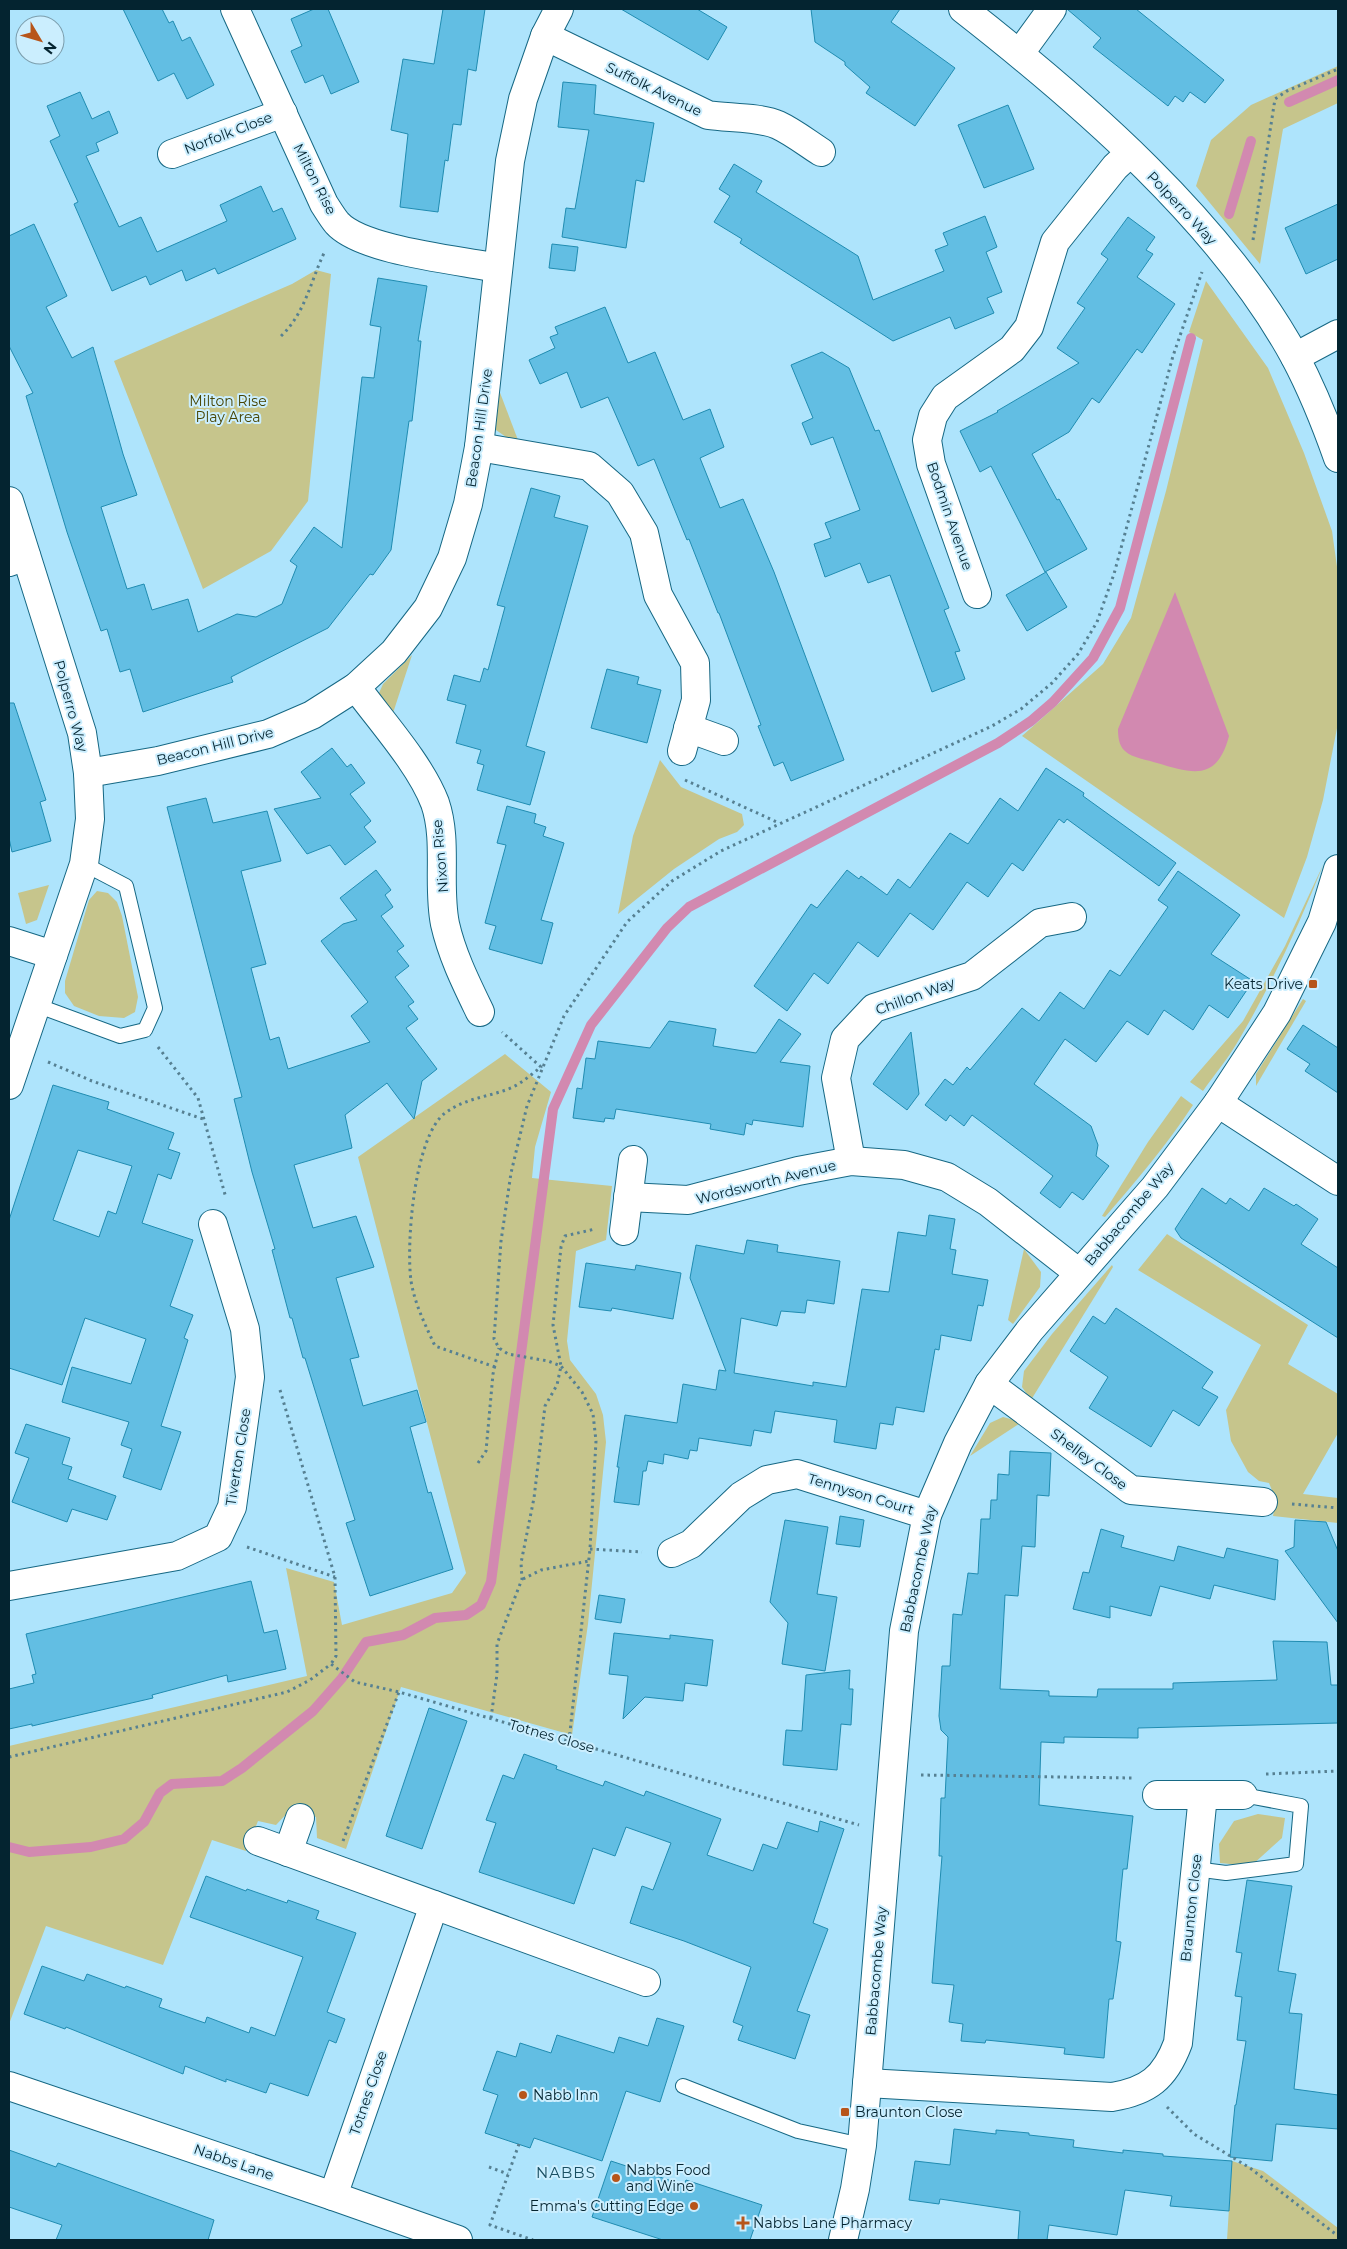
<svg xmlns="http://www.w3.org/2000/svg" width="1347" height="2249" font-family="Montserrat,sans-serif">
<style>
.green{fill:#c6c58c}
.water{fill:#d289b0}
.lines{fill:none;stroke-linecap:round;stroke-linejoin:round}
.stream{stroke:#d289b0;stroke-width:10}
.building{fill:#62bee3;stroke:#208cb1;fill-rule:evenodd}
.lane-casing{stroke:#166884;stroke-width:16}
.street-casing{stroke:#166884;stroke-width:30}
.secondary-casing{stroke:#166884;stroke-width:30}
.path{stroke:#568092;stroke-width:3;stroke-dasharray:2.5 4;stroke-linecap:butt}
.lane{stroke:#fff;stroke-width:14}
.street{stroke:#fff;stroke-width:28}
.secondary{stroke:#fff;stroke-width:28}
.poi-dot{fill:#b7551a;stroke:#cbeefe;stroke-width:2}
.labels{text-anchor:middle;dominant-baseline:central;stroke-width:4;stroke-linejoin:round;paint-order:stroke}
.street-label{font-size:14px;fill:#042430;stroke:#cbeefe}
.park-label{font-size:14px;fill:#474403;stroke:#cbeefe}
.poi-label{font-size:14px;fill:#042430;stroke:#cbeefe;text-anchor:start}
.neighbourhood-label{font-size:15px;letter-spacing:1px;fill:#194f62;stroke:#cbeefe}
</style>
<rect width="100%" height="100%" fill="#aee4fc"/>
<g class="green">
<path d="M1338,66V103L1283,129L1260,264L1196,186L1211,140L1251,105Z"/>
<path d="M316,270L331,274L308,501L271,551L203,589L114,361L292,284Z"/>
<path d="M1206,281L1268,368L1304,453L1332,531L1338,574V723L1323,800L1307,857L1284,918L1022,736L1103,664L1131,618L1166,491L1203,340L1189,332Z"/>
<path d="M499,390L518,440L512,441L496,430L492,416Z"/>
<path d="M412,655L393,713L379,693L383,684Z"/>
<path d="M660,760L681,787L742,814L744,825L737,832L719,839L674,869L618,914L633,836Z"/>
<path d="M1324,863C1299,925 1271,986 1237,1043C1227,1060 1214,1075 1203,1091L1190,1082L1243,1021L1285,946Z"/>
<path d="M49,885L37,920L26,924L18,893Z"/>
<path d="M97,891L108,893L117,902L122,916L138,997L135,1012L124,1018L99,1016L74,1006L65,993V981L89,900Z"/>
<path d="M1303,999L1306,1001L1256,1086V1074Z"/>
<path d="M505,1054L551,1092L535,1147L532,1178L612,1186L606,1240L576,1251L567,1341L570,1360L596,1394L603,1415L606,1442L588,1624L572,1735L401,1687L346,1849L317,1838L316,1817L292,1808L276,1825L258,1821L246,1851L212,1840L163,1965L46,1926L9,2024V1746L307,1676L286,1568L334,1582L342,1625L452,1593L466,1573L358,1157Z"/>
<path d="M1181,1096L1193,1105C1167,1145 1136,1181 1105,1217L1102,1216L1148,1142Z"/>
<path d="M1167,1234L1308,1325L1288,1364L1338,1394V1433L1303,1494L1338,1498V1523L1273,1516L1276,1500L1269,1483L1259,1481L1248,1472L1231,1441L1226,1410L1261,1345L1138,1270Z"/>
<path d="M1024,1249L1041,1272L1040,1287L1013,1324L1008,1320Z"/>
<path d="M1112,1265L1113,1267L1031,1400L1022,1387L1024,1371L1052,1334Z"/>
<path d="M1003,1417L1022,1422L970,1456L990,1423Z"/>
<path d="M1258,1814L1285,1818L1282,1838L1251,1866L1220,1863L1219,1844L1234,1821Z"/>
<path d="M1232,2161L1263,2171L1338,2228V2240H1227Z"/>
</g>
<path class="water" d="M1175,592L1229,736C1217,781 1194,774 1157,763C1148,760 1132,758 1125,751C1119,746 1118,737 1118,729Z"/>
<g class="lines">
<g class="stream">
<path d="M1289,102L1338,80"/>
<path d="M1229,214L1251,141"/>
<path d="M9,1847L29,1852L91,1847L124,1839L144,1822L160,1793L172,1784L222,1781L242,1768L313,1711L342,1678L366,1642L403,1635L435,1618L466,1615L481,1605L491,1582L553,1109L591,1025L667,928L689,907L998,743L1031,721L1053,702L1093,658L1120,608L1191,338"/>
</g>
</g>
<g class="building">
<path d="M123,9H162L169,23L173,21L182,41L190,37L214,85L187,99L174,73L158,81Z"/>
<path d="M314,9H328L359,82L331,94L323,75L305,83L291,51L302,46L291,19Z"/>
<path d="M443,9H485L476,71L468,69L461,125L453,124L448,161L445,160L438,212L400,207L408,134L391,130L403,59L434,64Z"/>
<path d="M621,9H697L727,27L708,60Z"/>
<path d="M811,9H900L891,22L955,68L915,126L866,93L870,87L845,65V62L815,42Z"/>
<path d="M1067,9H1136L1224,80L1205,103L1190,92L1183,102L1175,96L1168,106L1093,47L1101,38Z"/>
<path d="M563,82L596,85L594,114L654,123L644,182L636,180L626,248L562,237L566,208L575,209L589,130L558,127Z"/>
<path d="M80,92L92,119L109,111L118,133L96,143L99,151L86,156L119,227L141,217L157,252L227,221L220,205L261,186L273,212L282,208L296,239L218,274L215,268L186,281L182,270L150,285L146,276L112,291L74,204L78,202L50,141L60,136L47,106Z"/>
<path d="M1008,105L1034,169L984,188L958,125Z"/>
<path d="M734,164L762,181L756,192L858,256L873,300L944,271L935,250L948,245L943,233L985,216L997,247L986,252L1002,292L987,298L994,313L955,329L950,317L893,341L740,243L742,239L714,222L730,196L719,189Z"/>
<path d="M1338,204V259L1306,274L1285,228Z"/>
<path d="M1128,217L1155,237L1146,250L1153,254L1137,277L1175,304L1142,353L1137,349L1099,403L1092,398L1069,432L1032,454L1057,500L1059,499L1087,549L1045,572L991,466L980,472L960,431L998,412L997,411L1079,363L1057,348L1085,308L1077,303L1108,259L1101,254Z"/>
<path d="M34,224L67,296L46,307L72,358L93,347L123,454L137,495L101,507L127,589L144,584L152,610L188,599L198,632L237,614L256,617L282,604L297,566L290,561L314,527L342,548L362,377L374,378L381,327L370,325L378,278L427,286L418,341H421L412,421H409L391,550L373,575L370,574L328,628L231,677L233,682L143,712L130,669L120,672L107,629L101,631L67,532L26,396L33,393L9,346V236Z"/>
<path d="M552,244L578,247L575,271L549,268Z"/>
<path d="M605,307L628,363L655,352L683,420L710,409L724,447L700,458L720,508L743,499L774,572L844,760L791,781L783,762L774,766L758,726L761,725L719,613H718L689,539L687,540L654,459L638,466L608,397L581,408L567,372L540,384L529,360L555,348L550,337L558,334L555,327Z"/>
<path d="M822,352L849,368L875,431L879,430L949,608L944,610L960,651L955,652L965,679L932,692L890,575L868,583L860,563L825,577L814,544L831,538L825,523L860,510L833,437L811,445L802,423L813,418L791,365Z"/>
<path d="M531,488L560,496L554,517L588,526L526,746L545,752L530,805L477,790L484,765L477,763L481,750L456,743L466,705L447,700L454,675L480,682L484,668L488,670L505,607L497,605Z"/>
<path d="M1046,572L1067,607L1027,631L1006,595Z"/>
<path d="M607,669L639,677L637,684L661,690L647,743L591,728Z"/>
<path d="M9,703H14L46,800L40,802L51,841L12,852L9,838Z"/>
<path d="M332,748L347,767L351,764L365,783L350,794L371,821L364,827L376,842L345,865L330,845L307,854L274,809L321,798L301,772Z"/>
<path d="M1046,768L1084,793L1083,796L1176,863L1159,886L1067,819L1064,823L1059,819L1023,871L1012,863L988,897L967,882L933,930L910,913L878,957L858,942L828,984L814,973L787,1011L754,986L811,904L817,908L847,870L859,879L861,876L887,895L898,879L910,888L950,833L968,844L1000,798L1018,811Z"/>
<path d="M206,798L213,823L267,811L281,861L241,871L266,964L251,968L270,1040L279,1037L288,1069L370,1042L351,1016L368,1002L321,941L343,924L357,920L340,898L376,870L391,890L385,895L393,907L381,916L404,946L397,951L409,966L395,977L414,1002L408,1006L418,1019L406,1028L437,1069L422,1081L414,1119L387,1083L345,1115L352,1148L294,1165L313,1228L356,1216L374,1267L336,1278L359,1357L350,1359L363,1406L417,1390L426,1422L410,1427L428,1493L431,1492L453,1569L370,1596L346,1523L355,1520L305,1358H303L292,1318H290L272,1250L275,1249L252,1172L234,1099L242,1097L167,807Z"/>
<path d="M507,806L536,814L534,823L546,827L543,836L564,843L541,920L553,923L542,964L489,949L496,926L485,923L506,845L497,843Z"/>
<path d="M1178,871L1240,915L1211,954L1253,981L1228,1018L1209,1005L1193,1030L1164,1010L1148,1035L1127,1021L1096,1062L1065,1039L1034,1084L1091,1126L1098,1145L1096,1156L1109,1166L1083,1200L1072,1192L1060,1208L1040,1193L1053,1176L972,1115L964,1126L950,1115L946,1121L925,1105L945,1079L953,1085L967,1067L970,1070L1022,1008L1039,1021L1060,992L1084,1009L1110,970L1120,976L1168,907L1158,900Z"/>
<path d="M779,1019L801,1034L780,1062L810,1066L803,1127L753,1120L752,1125L746,1123L744,1135L710,1129L711,1124L616,1109L614,1119L605,1118L604,1122L573,1118L577,1088L582,1089L586,1058L595,1059L598,1041L650,1048L669,1021L716,1029L713,1046L756,1053Z"/>
<path d="M1303,1025L1338,1048V1093L1305,1071L1310,1064L1287,1049Z"/>
<path d="M911,1032L919,1094L907,1110L873,1084Z"/>
<path d="M53,1085L109,1102L107,1109L174,1133L168,1149L180,1153L171,1179L158,1174L142,1223L193,1240L170,1306L193,1315L184,1338L188,1340L161,1426L181,1432L161,1490L123,1477L132,1449L121,1445L129,1422L62,1402L72,1367L131,1384L146,1339L85,1318L62,1385L9,1368V1220ZM78,1150L132,1166L116,1214L108,1211L99,1237L53,1220Z"/>
<path d="M1202,1188L1226,1204L1230,1198L1249,1211L1264,1188L1294,1206L1296,1204L1318,1219L1301,1244L1338,1268V1338L1181,1238L1175,1229Z"/>
<path d="M929,1215L955,1219L950,1249L956,1250L952,1274L988,1280L983,1306L978,1305L971,1341L941,1335L939,1350L935,1349L924,1412L896,1407L893,1425L880,1423L876,1449L834,1442L837,1420L775,1411L771,1433L754,1430L751,1446L699,1438L697,1451L690,1450L688,1459L664,1454L663,1464L648,1461L646,1471H643L639,1505L614,1502L619,1467H617L625,1415L677,1423L683,1384L716,1390L719,1370L726,1371L690,1278L696,1245L744,1254L747,1240L778,1245L777,1252L840,1261L834,1304L807,1300L805,1313L781,1311L777,1326L741,1318L734,1373L813,1386V1382L846,1387L862,1289L889,1292L898,1232L926,1236Z"/>
<path d="M586,1263L635,1270L636,1265L681,1273L673,1319L612,1308L611,1311L579,1307Z"/>
<path d="M1116,1308L1213,1372L1202,1388L1218,1397L1199,1426L1173,1410L1151,1447L1089,1408L1108,1377L1070,1351L1093,1316L1105,1324Z"/>
<path d="M26,1424L70,1438L62,1464L72,1467L68,1479L116,1496L107,1520L72,1509L67,1522L12,1502L29,1458L15,1453Z"/>
<path d="M1010,1451L1051,1453L1049,1496L1037,1495L1035,1547L1022,1546L1018,1596L1005,1595L1000,1689L1049,1691V1696L1097,1697L1098,1689H1173V1683L1277,1680L1273,1641L1327,1642L1331,1685H1338V1723L1138,1728V1738L1064,1737V1743L1041,1742L1039,1805L1133,1816L1127,1869H1123L1119,1909L1116,1941L1121,1942L1113,1999H1109L1104,2058L1064,2054L1065,2048L986,2040L985,2043L961,2041L963,2024L949,2022L954,1985L932,1983L942,1856H939L941,1798H945L948,1737L941,1730L939,1716L942,1666H950L953,1614L962,1615L968,1573L978,1574L981,1519H990L991,1500H997L998,1474L1009,1475Z"/>
<path d="M840,1516L864,1520L860,1547L836,1544Z"/>
<path d="M785,1520L828,1527L817,1594L837,1597L825,1671L782,1664L788,1623L770,1602Z"/>
<path d="M1295,1520L1326,1522L1338,1551V1623L1285,1551L1294,1547Z"/>
<path d="M1101,1529L1124,1536L1121,1547L1174,1561L1178,1546L1224,1558L1227,1548L1278,1560L1275,1600L1214,1585L1210,1599L1160,1586L1151,1616L1110,1606V1618L1073,1609L1083,1572L1089,1573Z"/>
<path d="M251,1581L264,1633L277,1630L286,1669L228,1682L227,1675L152,1695L153,1698L32,1726V1724L9,1729V1689L34,1683L32,1675L36,1674L26,1634Z"/>
<path d="M599,1595L625,1599L621,1623L595,1619Z"/>
<path d="M614,1633L670,1639V1635L713,1640L707,1686L685,1683L683,1701L645,1697L623,1719L628,1676L609,1674Z"/>
<path d="M850,1670L849,1689H853L851,1725L841,1724L837,1770L783,1765L786,1730L802,1731L806,1675Z"/>
<path d="M429,1708L467,1721L422,1849L386,1836Z"/>
<path d="M524,1754L557,1766L556,1769L603,1786L605,1781L644,1796L646,1791L721,1819L707,1855L753,1871L763,1844L777,1849L787,1822L818,1832L820,1821L844,1829L813,1923L828,1929L797,2011L810,2015L795,2059L738,2040L743,2026L733,2022L751,1967L684,1941L630,1923L642,1886L653,1890L671,1843L626,1827L615,1856L593,1848L574,1904L479,1872L496,1823L486,1820L503,1775L514,1779Z"/>
<path d="M206,1876L246,1891L247,1889L287,1903L288,1900L319,1911L316,1919L356,1933L327,2012L345,2019L336,2043L329,2040L308,2096L270,2083L266,2093L226,2079V2082L185,2066L183,2074L66,2027L65,2029L24,2014L42,1966L84,1981L87,1974L125,1988L126,1986L162,1999L159,2007L205,2023L207,2017L249,2033L251,2027L275,2036L303,1957L190,1917Z"/>
<path d="M1247,1880L1292,1886L1278,1971L1296,1974L1289,2013L1302,2014L1294,2089L1338,2095V2129L1276,2124L1272,2161L1230,2157L1235,2105H1236L1246,2041L1237,2040L1242,1997L1235,1996L1242,1953L1236,1952Z"/>
<path d="M657,2018L684,2026L660,2102L626,2091L602,2161L534,2138L530,2148L485,2133L498,2095L483,2090L497,2051L516,2057L520,2043L551,2053L557,2035L614,2053L619,2037L648,2046Z"/>
<path d="M954,2129L996,2134V2130L1029,2133V2135L1074,2140L1073,2147L1123,2153V2150L1163,2154V2156L1232,2161L1229,2211L1170,2206L1172,2196L1125,2190L1117,2235L1049,2225L1047,2240H1018L1020,2211L940,2199L939,2204L909,2200L915,2161L950,2165Z"/>
<path d="M9,2150L56,2167L58,2163L214,2220L208,2240H56L62,2225L9,2207Z"/>
<path d="M611,2161L684,2185L686,2180L762,2205L750,2240H663L592,2217Z"/>
</g>
<g class="lines">
<defs>
<g id="lane">
<path d="M36,1005L120,1036L145,1030L155,1008L126,886L84,864"/>
<path d="M1195,1869L1226,1873L1296,1864L1301,1806L1243,1795"/>
<path d="M683,2086L798,2131L862,2145"/>
</g>
<g id="street">
<path d="M235,9L324,204C328,210 332,217 337,223C362,251 459,260 498,268"/>
<path d="M545,36L708,115C728,118 760,117 778,125C793,132 807,143 821,152"/>
<path d="M1020,53L1052,9"/>
<path d="M172,154L283,113"/>
<path d="M1295,357L1338,334"/>
<path d="M479,447L589,466L620,493L644,533L658,595L695,663L696,700L682,751"/>
<path d="M9,562L26,556"/>
<path d="M977,594L931,464L927,440L933,416L945,397L1012,349L1029,327L1055,242L1115,167L1130,153"/>
<path d="M356,687C381,721 420,764 435,803C448,841 437,885 445,924C452,955 466,983 480,1012"/>
<path d="M688,728L724,741"/>
<path d="M88,773L158,761L268,734L312,715L356,687L394,652L428,608L452,558L468,504L479,447L510,161L523,99L545,36L559,9"/>
<path d="M9,941L53,955"/>
<path d="M1218,1103L1338,1181"/>
<path d="M851,1161L836,1078L845,1039L874,1008L972,976L1040,923L1072,917"/>
<path d="M628,1197L688,1200L798,1171L851,1161L904,1165L947,1177L988,1202L1079,1273"/>
<path d="M624,1231L633,1160"/>
<path d="M989,1384L1131,1490L1263,1502"/>
<path d="M672,1553L691,1544L741,1496L767,1480L797,1474L927,1515"/>
<path d="M9,1586L177,1556L218,1537L232,1507L250,1377L245,1329L213,1224"/>
<path d="M1157,1795H1243"/>
<path d="M258,1841L646,1982"/>
<path d="M288,1852L300,1818"/>
<path d="M867,2083L1112,2097C1148,2091 1165,2078 1178,2043L1203,1795"/>
<path d="M333,2196L434,1905"/>
</g>
<g id="secondary">
<path d="M963,9C1082,102 1222,223 1295,357C1312,389 1326,424 1338,458"/>
<path d="M9,501L82,733L88,773L90,819L84,864L9,1085"/>
<path d="M9,2086L333,2196L458,2240"/>
<path d="M843,2240L855,2189L862,2145L904,1631L927,1515L958,1443L989,1384L1030,1330L1155,1187L1218,1103L1277,1013L1322,922L1338,869"/>
</g>
</defs>
<use href="#lane" class="lane-casing"/>
<use href="#street" class="street-casing"/>
<use href="#secondary" class="secondary-casing"/>
<g class="path">
<path d="M1253,240L1275,99L1287,91L1338,69"/>
<path d="M281,336C306,312 310,282 325,251"/>
<path d="M685,780L779,823"/>
<path d="M158,1047L198,1098L226,1198"/>
<path d="M48,1062L92,1081L203,1119"/>
<path d="M495,1367L435,1346C425,1324 415,1305 411,1281C406,1244 414,1137 445,1113C467,1097 491,1097 513,1087C523,1082 532,1074 541,1067L502,1032"/>
<path d="M280,1390L335,1577L336,1656L331,1664"/>
<path d="M478,1463L486,1451L493,1374L499,1348"/>
<path d="M1292,1504L1338,1508"/>
<path d="M247,1547L335,1577"/>
<path d="M590,1549L642,1552"/>
<path d="M523,1579L541,1570L589,1561"/>
<path d="M491,1718L497,1674V1644L522,1579L521,1563L534,1498L545,1406L557,1385L561,1366L553,1325L561,1247L565,1236L595,1229"/>
<path d="M569,1741L590,1549L596,1441L593,1414L582,1392L561,1366L548,1361L508,1354L499,1348L494,1339L501,1241L511,1173L527,1106L564,1016L627,922L672,881L721,851L992,726L1021,709L1052,683L1078,654L1097,622L1114,574L1173,356L1202,272"/>
<path d="M9,1757L287,1692L310,1680L331,1664L355,1682L399,1692L859,1825"/>
<path d="M1266,1774L1338,1771"/>
<path d="M921,1775L1132,1778"/>
<path d="M343,1841L399,1692"/>
<path d="M1167,2107L1194,2134L1250,2168L1338,2236"/>
<path d="M519,2144L490,2225L533,2240"/>
<path d="M489,2167L508,2174"/>
</g>
<use href="#lane" class="lane"/>
<use href="#street" class="street"/>
<use href="#secondary" class="secondary"/>
</g>
<g class="poi-dot">
<rect x="1308" y="979" width="10" height="10" rx="2.5"/>
<circle cx="523" cy="2095" r="5"/>
<rect x="840" y="2107" width="10" height="10" rx="2.5"/>
<circle cx="616" cy="2178" r="5"/>
<circle cx="694" cy="2206" r="5"/>
<path d="M740.5 2215.5h5v5h5v5h-5v5h-5v-5h-5v-5h5z"/>
</g>
<g class="labels">
<g class="street-label">
<text transform="translate(654 89) rotate(26)">Suffolk Avenue</text>
<text transform="translate(228 133) rotate(-21)">Norfolk Close</text>
<text transform="translate(315 179) rotate(63)">Milton Rise</text>
<text transform="translate(1182 208) rotate(47)">Polperro Way</text>
<text transform="translate(479 428) rotate(-82)">Beacon Hill Drive</text>
<text transform="translate(950 516) rotate(71)">Bodmin Avenue</text>
<text transform="translate(71 706) rotate(75)">Polperro Way</text>
<text transform="translate(215 746) rotate(-14)">Beacon Hill Drive</text>
<text transform="translate(440 856) rotate(-95)">Nixon Rise</text>
<text transform="translate(915 996) rotate(-20)">Chillon Way</text>
<text transform="translate(766 1182) rotate(-14)">Wordsworth Avenue</text>
<text transform="translate(1129 1214) rotate(-50)">Babbacombe Way</text>
<text transform="translate(238 1457) rotate(-81)">Tiverton Close</text>
<text transform="translate(1089 1459) rotate(37)">Shelley Close</text>
<text transform="translate(861 1494) rotate(17)">Tennyson Court</text>
<text transform="translate(918 1569) rotate(-78)">Babbacombe Way</text>
<text transform="translate(552 1736) rotate(16)">Totnes Close</text>
<text transform="translate(1191 1908) rotate(-84)">Braunton Close</text>
<text transform="translate(876 1971) rotate(-85)">Babbacombe Way</text>
<text transform="translate(368 2093) rotate(-71)">Totnes Close</text>
<text transform="translate(234 2162) rotate(19)">Nabbs Lane</text>
</g>
<g class="park-label">
<text x="228" y="401">Milton Rise<tspan x="228" dy="16">Play Area</tspan></text>
</g>
<g class="poi-label">
<text x="1303" y="984" text-anchor="end">Keats Drive</text>
<text x="533" y="2095">Nabb Inn</text>
<text x="855" y="2112">Braunton Close</text>
<text x="626" y="2170">Nabbs Food<tspan x="626" dy="16">and Wine</tspan></text>
<text x="684" y="2206" text-anchor="end">Emma's Cutting Edge</text>
<text x="753" y="2223">Nabbs Lane Pharmacy</text>
</g>
<g class="neighbourhood-label">
<text x="566" y="2172">NABBS</text>
</g>
</g>
<rect width="1347" height="2249" fill="none" stroke="#042430" stroke-width="20"/>
<g transform="translate(40 40) rotate(128)"><circle r="24" fill="#cbeefe" stroke="#7b9dac"/>
<path d="M0-4L9 19L0 12L-9 19Z" fill="#b7551a"/>
<text y="-8" font-size="14" font-weight="bold" text-anchor="middle" fill="#042430">N</text>
</g>
</svg>
